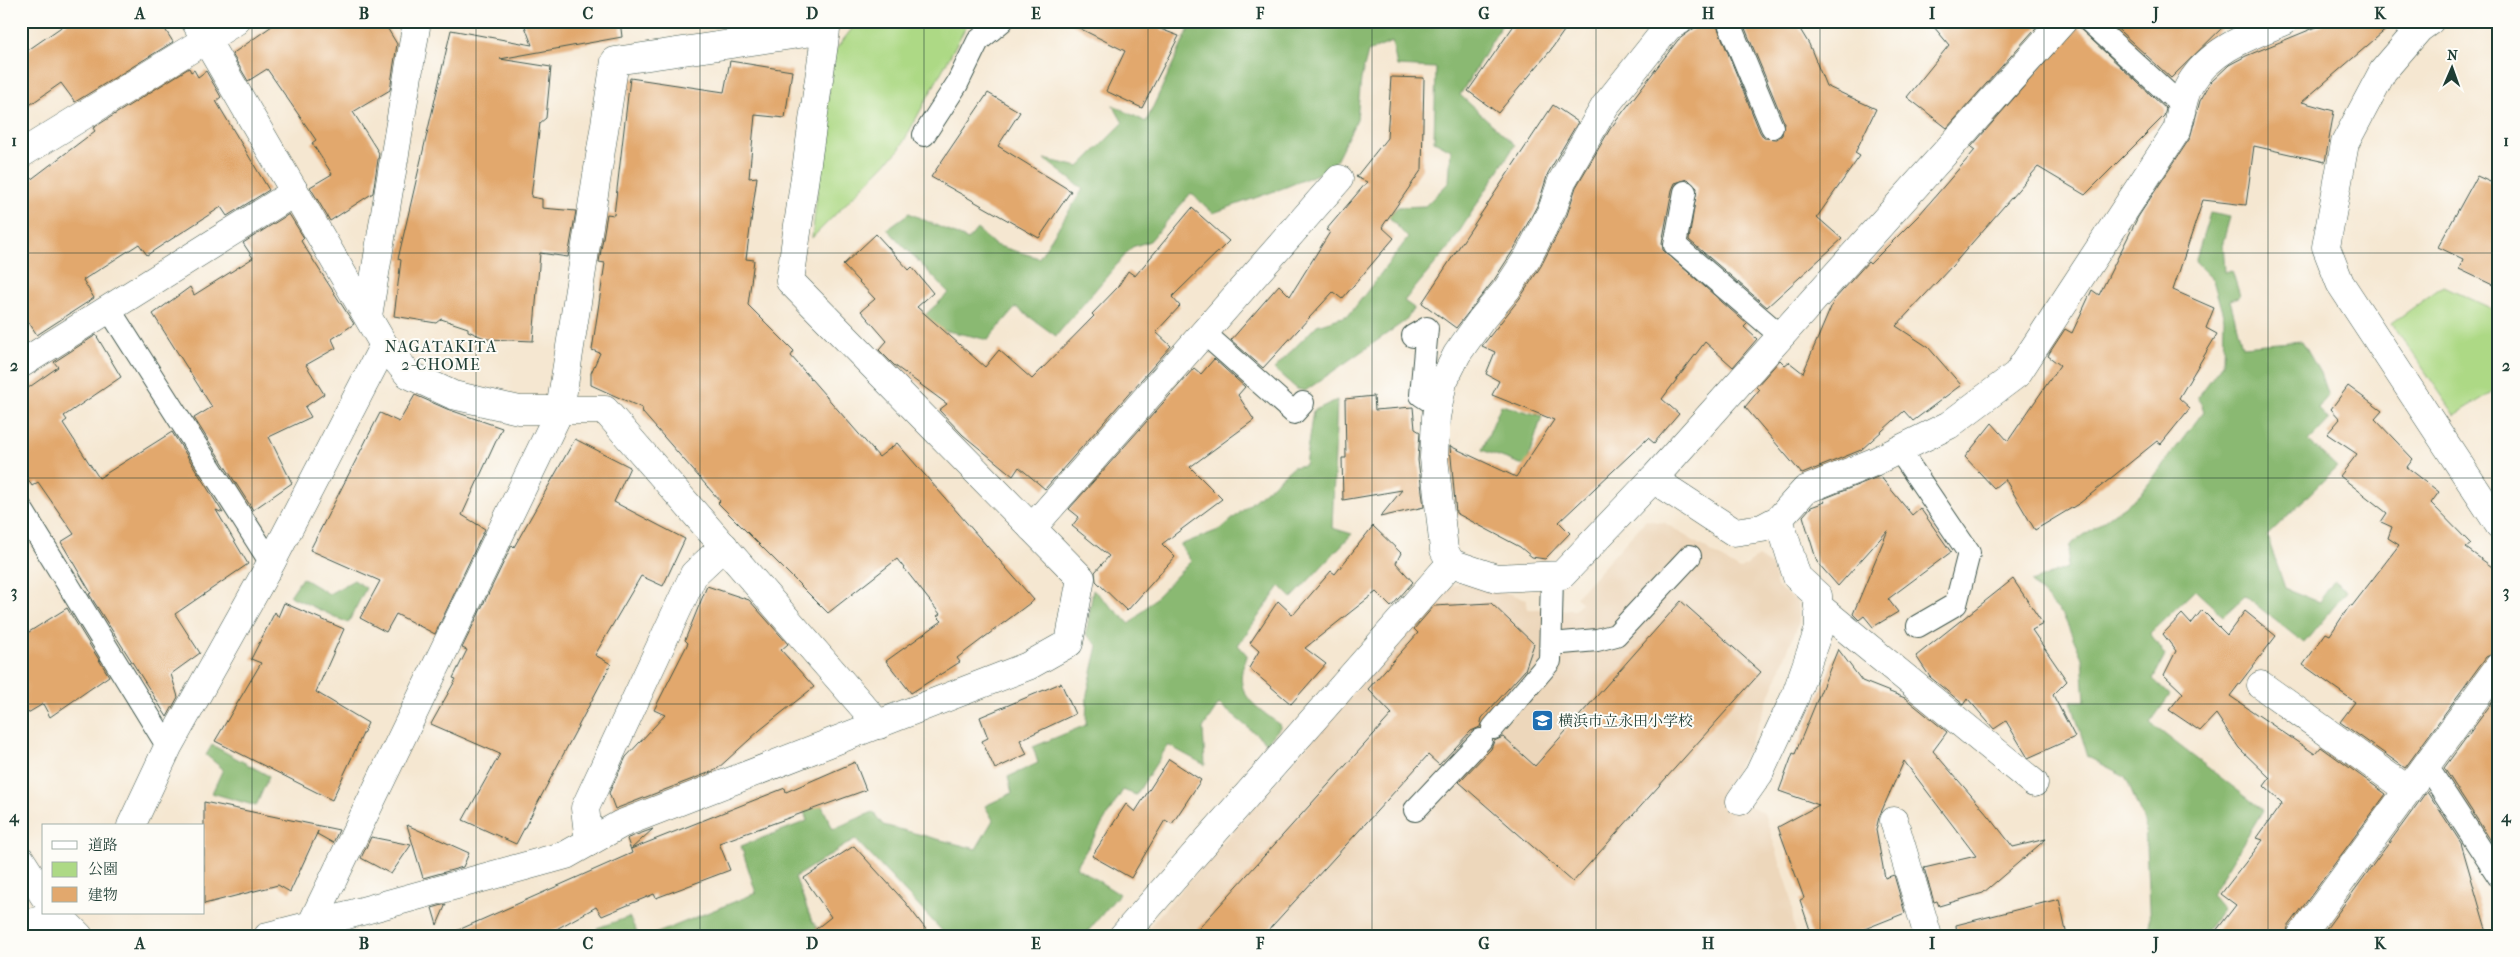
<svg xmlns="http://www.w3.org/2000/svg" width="2520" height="957" font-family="'IM FELL French Canon','Noto Serif JP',serif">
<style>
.built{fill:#edd7bb}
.green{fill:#add985;stroke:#668b5c}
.forest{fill:#8ab972;stroke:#547b53}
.building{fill:#e2a86d}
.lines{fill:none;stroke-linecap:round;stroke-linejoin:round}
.service-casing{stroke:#3f564c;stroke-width:24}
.minor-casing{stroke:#3f564c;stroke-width:29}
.service{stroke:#fff;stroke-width:22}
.minor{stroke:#fff;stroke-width:28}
.grid{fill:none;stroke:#1f3d34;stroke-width:1;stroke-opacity:0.55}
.labels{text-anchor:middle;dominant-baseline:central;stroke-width:4;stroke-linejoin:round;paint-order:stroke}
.poi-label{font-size:15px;fill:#1f3d34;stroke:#fdfcf7;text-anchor:start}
.neighbourhood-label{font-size:16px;letter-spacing:1px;fill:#1f3d34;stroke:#fdfcf7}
.neatline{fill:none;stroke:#1f3d34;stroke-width:2}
.grid-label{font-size:16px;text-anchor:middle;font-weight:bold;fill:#1f3d34}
</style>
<rect width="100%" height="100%" fill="#fdfcf7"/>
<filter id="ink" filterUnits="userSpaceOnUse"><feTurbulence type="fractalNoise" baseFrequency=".02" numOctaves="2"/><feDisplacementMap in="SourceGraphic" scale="10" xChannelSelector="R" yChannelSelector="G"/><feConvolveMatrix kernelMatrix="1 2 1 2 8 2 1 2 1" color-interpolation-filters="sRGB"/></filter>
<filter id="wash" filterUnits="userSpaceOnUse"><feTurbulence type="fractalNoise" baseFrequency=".0096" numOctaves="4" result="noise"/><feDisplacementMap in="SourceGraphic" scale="20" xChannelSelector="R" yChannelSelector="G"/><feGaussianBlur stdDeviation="1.12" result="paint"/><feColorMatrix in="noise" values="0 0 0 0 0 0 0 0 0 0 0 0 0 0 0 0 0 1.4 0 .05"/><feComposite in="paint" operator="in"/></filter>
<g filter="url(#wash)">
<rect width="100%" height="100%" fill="#f5e7d1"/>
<path class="built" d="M1646,520L1665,523L1740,570L1758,557L1772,566L1777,587L1797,601L1799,622L1749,747L1723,793L1764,813L1790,892L1795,936H1141L1446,588L1467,581L1527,599V609L1575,610L1581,603L1576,597Z"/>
<g class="green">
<path d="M858,21H969L899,150L812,238L833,53Z"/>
<path d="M2443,286L2499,312V388L2455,415L2392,323Z"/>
</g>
<g class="forest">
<path d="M1170,21H1504L1460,95L1515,145L1450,246L1404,301L1414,308L1405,321L1305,391L1297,389L1274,369L1317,325L1349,315L1408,238L1388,216L1398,207L1425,206L1449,182L1451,150L1434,141L1436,68L1397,66L1392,42L1368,52L1361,79L1357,119L1332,168L1286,187L1213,213L1191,193L1150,241L1132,247L1056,336L1016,307L988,340C963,333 940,331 915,324L949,293L887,229L909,213L968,240L977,229L995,245L1039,258L1083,189L1044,159L1079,167L1123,123L1113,105L1146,122L1189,29Z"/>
<path d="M2210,213L2230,217L2223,242L2225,272L2232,270L2240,296L2230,300L2242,346L2302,341L2320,373L2328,396L2318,408L2329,420L2309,441L2337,467L2267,536L2285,588L2319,602L2334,581L2347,591L2304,643L2245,596L2223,616L2195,590L2150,633L2165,656L2153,679L2170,695L2150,723L2263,810L2211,895L2223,909L2202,936H2159L2150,930L2145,824L2125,776L2088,757L2071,701H2085L2082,658L2063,615L2031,582L2067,568L2070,545L2140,495L2204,411L2198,397L2223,363L2224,319L2213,280L2195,262Z"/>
<path d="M1337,400L1332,528L1352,534L1292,598L1280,586L1238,645L1247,655C1230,694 1254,704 1281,726L1267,743L1219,704L1203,728L1205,765L1168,745L1136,795L1123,790L1076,867L1119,894L1084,936H947L855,839L795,877L811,919L823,936H650L756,893L741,846L807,821L798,791L812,785L833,829L873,812L883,825L976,849L993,820L985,806L1012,793L1008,777L1038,763L1033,747L1086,725L1087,694L1098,646L1086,634L1093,590L1130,624L1191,561L1180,545L1221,529L1293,467L1305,465L1313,411Z"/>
<path d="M1501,405L1542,416L1526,466L1482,450Z"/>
<path d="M302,578L329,594L354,580L366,588L348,623L290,596Z"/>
<path d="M212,745L269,776L256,806L212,793L223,769L206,755Z"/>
<path d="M629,917L639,936H601L597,928Z"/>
</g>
<g id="blocks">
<g class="building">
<path d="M70,21H160L173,42L75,102L61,83L21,111V55Z"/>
<path d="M279,21H383L397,44L390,90L353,112L379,153L373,193L330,221L310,187L332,174L312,143L316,140L267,69L248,81L232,54Z"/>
<path d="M523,21H620L622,37L500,59L551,67L546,118L540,123L531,197L542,199V208L576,211L568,257L540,253L533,341L487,339L468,331V328L441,319L436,323L394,316L401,260L398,259L451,30L532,45Z"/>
<path d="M1065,21H1139L1179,36L1142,108L1106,91L1125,51Z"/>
<path d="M1517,21H1571L1550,51L1498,113L1468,91Z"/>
<path d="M1704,21H1715L1760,132L1764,138L1777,139L1782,135L1784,122L1742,21H1795L1809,44L1826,86L1876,109L1855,153L1860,156L1817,217L1842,239L1767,307L1689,240L1697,188L1688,179L1675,183L1672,190L1662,243L1663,250L1747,324L1744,327L1757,339L1733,367L1705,342L1662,399L1679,414L1654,443L1648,438L1559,522L1570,533L1545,559L1532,557L1520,547L1456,513L1450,446L1516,477L1554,420L1492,395L1499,381L1486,374L1495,352L1482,346L1520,298L1541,266L1567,215L1576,187L1610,129L1678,40Z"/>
<path d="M1929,21H2042L1947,128L1907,97L1949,45Z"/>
<path d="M2109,21H2229L2171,78Z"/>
<path d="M2331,21H2396L2302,102L2334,111L2325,162L2254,146L2246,205L2203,200L2173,290L2214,308L2206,328L2217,334L2179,398L2190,408L2161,444L2157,441L2080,503L2035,530L2005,479L1994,488L1965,457L1992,423L2008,441L2060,365L2048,356L2050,352L2065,329L2072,333L2092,290L2099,295L2138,217L2190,138L2200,101L2211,82L2229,65L2246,56Z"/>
<path d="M2077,26L2166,109L2164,116L2085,195L2038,167L1952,266L1896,326L1928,347L1961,385L1913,421L1904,411L1861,450L1802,474L1745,407L1759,390L1756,387L1780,360L1785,365L1789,362L1803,373L1834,300L1868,262L1870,264L1919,215L1975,150L1971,147Z"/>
<path d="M730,61L792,71L785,118L755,115L749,178L757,177L746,259L754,260L748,305L794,351L791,356L879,457L897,443L1034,600L957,658L960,662L911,693L886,661L942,621L937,616L940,614L897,559L828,613L718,503L720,501L643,413L642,408L591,385V373L600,353L592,350L605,263L599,262L607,214L614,215L630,78L724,92Z"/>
<path d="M189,68L191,72L194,70L198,77L206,71L221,97L216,101L269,190L227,216L221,207L147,255L139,244L83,280L94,298L37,335L21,310V187L95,131L93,128Z"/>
<path d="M1391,77L1424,78L1422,169L1382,227L1394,238L1342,299L1333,292L1263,368L1231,340L1279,285L1290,296L1330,232L1326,230L1367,182L1356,177L1387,138Z"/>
<path d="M988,93L1020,112L998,146L1071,191L1039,238L931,177Z"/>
<path d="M1553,105L1578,122L1548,173L1539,202L1514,249L1494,280L1456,328L1422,303Z"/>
<path d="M2477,176L2499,186V288L2459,269L2463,259L2438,247Z"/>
<path d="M1192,208L1229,241L1172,297L1180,306L1156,332L1171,346L1045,489L1019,467L1013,476L963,435L939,410L947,404L894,365L879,350L887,341L861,311L875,299L843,265L876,234L909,270L912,267L933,293L917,307L985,367L999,350L1032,379L1094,316L1092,314L1117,288L1128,271L1135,276Z"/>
<path d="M289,214L304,238L301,241L354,324L332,339L336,348L306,365L324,394L305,407L311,417L269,437L292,483L253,510L194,418L212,407L153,314L190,287L194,295L253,258L243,243Z"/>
<path d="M96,335L121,377L64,416L67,420L63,423L99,478L172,432L223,513L216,510L248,564L175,614L200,653L171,674L178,697L167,717L89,594L91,593L61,542L74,534L38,482L32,486L21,467V393L58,367L54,362Z"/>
<path d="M1214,359L1245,387L1238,395L1254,420L1190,467L1222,499L1162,544L1175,557L1127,611L1096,581L1095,572L1109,556L1072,526L1079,517L1069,509L1194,368L1201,374Z"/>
<path d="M2348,386L2382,411L2375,419L2413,459L2407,467L2439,492L2431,503L2471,544L2466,548L2499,572V651L2486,657L2405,768L2340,722L2355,702L2303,665L2326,633L2330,635L2350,605L2352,606L2399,545L2388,538L2392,527L2381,522L2387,513L2340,476L2357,454L2327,434L2340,419L2331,409Z"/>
<path d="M415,395L447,409L502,428L462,515L485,529L435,634L396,614L386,632L360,618L380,581L310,550L380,413L399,422Z"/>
<path d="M1374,396L1375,410L1413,407L1415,429L1420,432L1418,460L1424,507L1380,517L1402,490L1343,500L1342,458H1346L1345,399Z"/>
<path d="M575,439L630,467L614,502L685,539L663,586L641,576L595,655L611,664L516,844L463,820L500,754L431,724L456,679L453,678L467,650L462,648L512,545L514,547Z"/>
<path d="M1880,476L1912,515L1920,508L1951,552L1888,599L1898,612L1873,627L1864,616L1859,620L1853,614L1888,530L1838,586L1817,562L1803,516L1811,507L1825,502L1823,499Z"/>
<path d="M1373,526L1401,553L1396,563L1413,582L1391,607L1376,592L1305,648L1326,664L1291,704L1249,668L1259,651L1250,643L1278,601L1293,615L1331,571L1335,574Z"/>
<path d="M2013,579L2043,624L2032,630L2067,681L2053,695L2075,737L2028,758L2006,721L1994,729L1968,699L1964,705L1930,677L1916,656Z"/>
<path d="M707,586L749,600L788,644L781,650L814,687L760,730L716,770L615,809L609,793L626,757L665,715L654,710L688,643L685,640Z"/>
<path d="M1681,601L1761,672L1573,882L1459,782L1491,749L1494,741L1503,737L1535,766Z"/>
<path d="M284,603L344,629L316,692L368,723L332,800L215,741L261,663L251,659L275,612L278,617Z"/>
<path d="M1491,603L1534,644L1525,670L1482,718L1480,727L1471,731L1439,765L1428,755L1263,936H1192L1392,714L1368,689L1418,633L1414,629L1434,606Z"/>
<path d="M67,608L109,676L50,717L43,704L21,717V637Z"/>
<path d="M2202,610L2227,635L2245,611L2276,636L2230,696L2315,754L2321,747L2386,794L2288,927L2286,936H2212L2236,905L2221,894L2263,840L2257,838L2282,803L2264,786L2270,778L2239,748L2216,714L2200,731L2169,710L2183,693L2164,675L2176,651L2163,634L2182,614L2191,624Z"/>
<path d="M1838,649L1862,681L1905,698L1947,732L1933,751L1989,816L2013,847L2046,839L1983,893L1939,906L1937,901L1934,902L1924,868L1976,856L1904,761L1879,817L1876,830L1885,878L1894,875L1905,913L1847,936H1812L1800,900L1804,898L1778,827L1819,805L1779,791L1793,753L1795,754Z"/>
<path d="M1061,683L1075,714L1020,740L1027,754L995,769L982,741L988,738L980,717Z"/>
<path d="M2499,693V853L2444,768Z"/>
<path d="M1169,759L1201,780L1172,824L1165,820L1131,878L1092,856L1126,804L1135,812Z"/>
<path d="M855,762L866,790L719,843L730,870L656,898L654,894L602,916L596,907L544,936H445L632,853L627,839L628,838L653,829L631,849L785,788L786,792Z"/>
<path d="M2427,791L2461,843L2488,936H2321Z"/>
<path d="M204,802L320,826L339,830L333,843L317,834L318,831L290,892L278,885L204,904Z"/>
<path d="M407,825L469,853L463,867L423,878Z"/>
<path d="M371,837L411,845L391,874L361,858Z"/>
<path d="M854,846L905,902L931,936H807L831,917L804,878Z"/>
<path d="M2059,899L2067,936H1957L1956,925Z"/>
<path d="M446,904L437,925L432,908Z"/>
</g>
</g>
</g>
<g filter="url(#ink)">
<use href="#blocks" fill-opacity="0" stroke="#3f564c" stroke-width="1"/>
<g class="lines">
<defs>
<g id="service">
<path d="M1728,21L1772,127"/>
<path d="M2089,21L2183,107"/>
<path d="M924,135L957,84L978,41L1002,21"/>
<path d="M1685,192L1675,245L1781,336"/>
<path d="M109,309L271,563"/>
<path d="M1204,333L1294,413L1303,403"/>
<path d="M1413,336L1427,328L1421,395L1438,406"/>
<path d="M1899,450L1969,553L1956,604L1918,626"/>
<path d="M21,508L168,747"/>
<path d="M1551,644L1597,640L1616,635L1690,556"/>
<path d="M1493,728L1550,661L1552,576"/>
<path d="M2426,765L2499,877"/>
<path d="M1415,810L1481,740"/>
</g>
<g id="minor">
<path d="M195,21L384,345L408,374L453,395L519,410H605L879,725"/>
<path d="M2430,21L2419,29L2383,71L2345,143L2326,247L2340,283L2499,525"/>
<path d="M21,154L236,21"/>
<path d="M368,316L417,21"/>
<path d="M21,364L295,192"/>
<path d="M1653,479L1734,532L1762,528L1779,519L1805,490L1874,462L1949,425L2017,374L2177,130C2181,116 2182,97 2190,84C2211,49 2249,36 2285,21"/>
<path d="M1032,528L1339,179"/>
<path d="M1451,563L1444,550L1434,458L1436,417L1443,382L1457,354L1481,320L1507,289L1528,257L1553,208L1562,181L1605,106L1668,27L1679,21"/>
<path d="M1818,606L2034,783"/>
<path d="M2261,685L2408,790"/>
<path d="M1740,801L1759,774L1795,697L1819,629L1818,596L1797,577L1779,519"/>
<path d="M1894,821L1928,936"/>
<path d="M131,826L168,747L271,563L384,345"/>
<path d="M589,842L585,808L694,574L724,546"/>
<path d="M21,860L44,896"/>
<path d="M56,913L79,936"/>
<path d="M21,926L57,915"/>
<path d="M268,936L311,925L566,855L621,824L1028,666L1069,643L1081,578L790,281L826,30L615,61L560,410L311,925"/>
<path d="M1123,936L1451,563L1496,578L1562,575L1653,479L2063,21"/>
<path d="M2301,936L2499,666"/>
</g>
</defs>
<use href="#service" class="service-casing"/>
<use href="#minor" class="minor-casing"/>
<use href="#service" class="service"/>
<use href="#minor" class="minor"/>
</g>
</g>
<path class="grid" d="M252,21V936M476,21V936M700,21V936M924,21V936M1148,21V936M1372,21V936M1596,21V936M1820,21V936M2044,21V936M2268,21V936M21,253H2499M21,478H2499M21,704H2499"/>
<defs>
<symbol id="school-square" viewBox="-11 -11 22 22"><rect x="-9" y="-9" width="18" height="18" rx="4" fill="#1f6fb2" stroke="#fdfcf7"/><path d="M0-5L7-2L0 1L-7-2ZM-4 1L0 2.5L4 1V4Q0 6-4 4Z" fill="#fff"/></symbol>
</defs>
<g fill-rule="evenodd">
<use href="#school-square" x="1530" y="708" width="25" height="25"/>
</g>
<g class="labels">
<g class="poi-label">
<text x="1558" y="721">横浜市立永田小学校</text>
</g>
<g class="neighbourhood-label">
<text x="441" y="346">NAGATAKITA<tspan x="441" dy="18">2-CHOME</tspan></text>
</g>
</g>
<rect width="2520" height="957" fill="none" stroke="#fdfcf7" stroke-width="55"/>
<rect x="42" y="824" width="162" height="90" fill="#fdfcf7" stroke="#a4b0a9"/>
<rect x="52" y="841" width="25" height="8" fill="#ffffff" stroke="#a4b0a9"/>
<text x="88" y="850" font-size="15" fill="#1f3d34">道路</text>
<rect x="52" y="862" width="25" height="15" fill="#add985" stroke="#a4b0a9"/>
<text x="88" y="874" font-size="15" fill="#1f3d34">公園</text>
<rect x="52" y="887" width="25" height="15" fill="#e2a86d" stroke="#a4b0a9"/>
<text x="88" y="900" font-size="15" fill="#1f3d34">建物</text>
<g transform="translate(2452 68) rotate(2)" stroke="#fdfcf7" stroke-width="4" paint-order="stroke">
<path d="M0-4L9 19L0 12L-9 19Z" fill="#1f3d34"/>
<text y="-8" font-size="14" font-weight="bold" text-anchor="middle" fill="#1f3d34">N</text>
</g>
<rect x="28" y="28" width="2464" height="902" class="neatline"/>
<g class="grid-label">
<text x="140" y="19">A</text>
<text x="364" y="19">B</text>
<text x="588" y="19">C</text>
<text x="812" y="19">D</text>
<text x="1036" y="19">E</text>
<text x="1260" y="19">F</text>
<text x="1484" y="19">G</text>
<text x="1708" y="19">H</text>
<text x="1932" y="19">I</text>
<text x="2156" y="19">J</text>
<text x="2380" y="19">K</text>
<text x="14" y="146">1</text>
<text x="2506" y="146">1</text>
<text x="14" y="371">2</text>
<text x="2506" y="371">2</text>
<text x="14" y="597">3</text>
<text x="2506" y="597">3</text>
<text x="14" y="822">4</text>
<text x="2506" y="822">4</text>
<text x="140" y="949">A</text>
<text x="364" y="949">B</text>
<text x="588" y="949">C</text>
<text x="812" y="949">D</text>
<text x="1036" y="949">E</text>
<text x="1260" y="949">F</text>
<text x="1484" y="949">G</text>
<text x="1708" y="949">H</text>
<text x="1932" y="949">I</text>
<text x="2156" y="949">J</text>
<text x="2380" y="949">K</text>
</g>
</svg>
